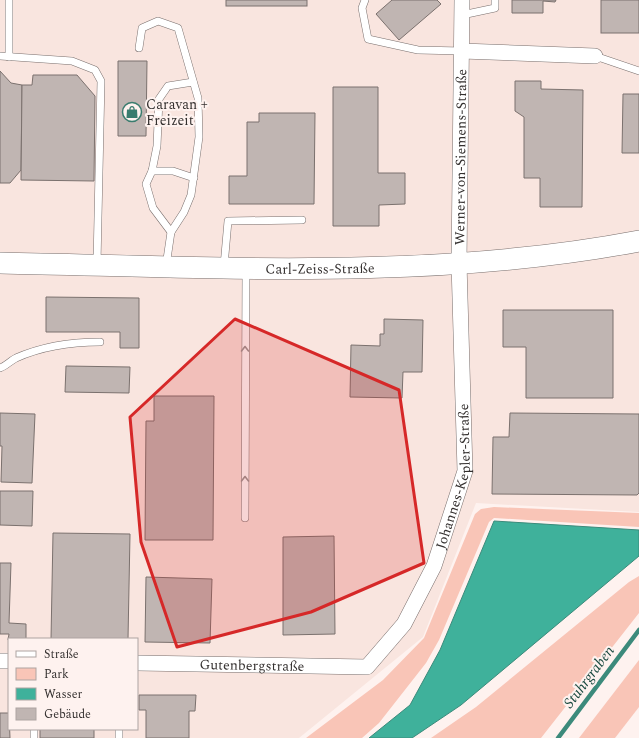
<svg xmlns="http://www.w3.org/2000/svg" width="639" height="738" font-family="Spectral,serif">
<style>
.built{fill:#f9e5df;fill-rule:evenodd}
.green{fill:#f9c5b7}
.water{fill:#3fb19b;stroke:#3c8a7b}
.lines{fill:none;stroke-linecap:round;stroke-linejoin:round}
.stream{stroke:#3c8a7b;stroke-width:4.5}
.building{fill:#c0b5b2;stroke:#7b716e}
.service-casing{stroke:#796f6d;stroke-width:8}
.minor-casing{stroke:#796f6d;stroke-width:16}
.secondary-casing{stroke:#796f6d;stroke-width:22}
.service{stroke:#fff;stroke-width:7}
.minor{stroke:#fff;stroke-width:15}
.secondary{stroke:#fff;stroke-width:21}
.oneway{stroke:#9a9897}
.marked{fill:#d62828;fill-opacity:0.2;stroke:#d62828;stroke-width:3;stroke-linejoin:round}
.labels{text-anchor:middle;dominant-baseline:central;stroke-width:4;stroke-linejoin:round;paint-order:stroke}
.poi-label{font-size:14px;fill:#34302f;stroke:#fef2ef;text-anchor:start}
.street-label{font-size:14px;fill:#34302f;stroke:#fef2ef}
.water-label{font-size:15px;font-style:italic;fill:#1a4a40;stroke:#fef2ef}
</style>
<rect width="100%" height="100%" fill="#fef2ef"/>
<path class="built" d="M0,0H639V512L476,503L423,637L299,738H0ZM9,639H137V729H9Z"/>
<g class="green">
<path d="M494,507L639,513V527L494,518L489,522L439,640L426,663L379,723L362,738H306L383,680L424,638L475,514L481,509Z"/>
<path d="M639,576V613L541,738H431L476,707L629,582Z"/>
<path d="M639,660V707L615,738H579Z"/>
</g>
<path class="water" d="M494,521L639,530V556L461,705L412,738H369L410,705L440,650Z"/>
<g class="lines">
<path class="stream" d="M558,738L639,630"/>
</g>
<g class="building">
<rect x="226" y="0" width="81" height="6"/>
<path d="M392,0H437L441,4L399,40L376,14Z"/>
<path d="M512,0H556L555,2L543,1V13H512Z"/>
<rect x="601" y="0" width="38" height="33"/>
<path d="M118,61H147L146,136H118Z"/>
<path d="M0,71L11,83L22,85L21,170L10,183H0Z"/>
<path d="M33,75H77L95,96L94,181L21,180L22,85H32Z"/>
<path d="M515,81H541V89L583,90L582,207H540V178H524V117L515,111Z"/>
<path d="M333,87H378V173H405V204L379,205V226H333Z"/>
<path d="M623,94H639V153H622Z"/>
<path d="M259,113H315L314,204H229V176H247V122H259Z"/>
<path d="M46,297L139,298V348H120V332H46Z"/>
<path d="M503,310H613V398H526V347H503Z"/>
<path d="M384,319L423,320L422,372H403L402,398L350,397L351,345L380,346V334H384Z"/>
<path d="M66,366L130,367L129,393L65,392Z"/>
<path d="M154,396H214L213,540H145L146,421H154Z"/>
<path d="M0,413L35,414L32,483L1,482L2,446H0Z"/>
<path d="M510,413L639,414V493L637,495L492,494L493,437H509Z"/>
<path d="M0,491H33L32,526L0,525Z"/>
<path d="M53,533L130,534L128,639H51Z"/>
<path d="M334,536L335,634L283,635V537Z"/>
<path d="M0,563H11L9,623L26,624V639L8,640L9,634H0Z"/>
<path d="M146,577L212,579L210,643L145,642Z"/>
<path d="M139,695H196L195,711H189V738H146V710H139Z"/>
<path d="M0,713H9L10,738H0Z"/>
<rect x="40" y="729" width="54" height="9"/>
</g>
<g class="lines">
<defs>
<g id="service">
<path d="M9,0V57"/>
<path d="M365,0L362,8L368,39L418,50L462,51"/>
<path d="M462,15L495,8V0"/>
<path d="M139,48L142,28L158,21L178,28L198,98L199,137L191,195L184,212L171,232L166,266"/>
<path d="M0,56L72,61L95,70L101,81L97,263"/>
<path d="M595,56L639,71"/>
<path d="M152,171H173L194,178"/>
<path d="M171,232L153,208L146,184L152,171L157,146L159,99L168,86L193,82"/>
<path d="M224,266L228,221L302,220"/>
<path d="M0,368C6,366 10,361 16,358C43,346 70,342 100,342"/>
<path d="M245,518L246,270"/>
<path d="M34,738V729"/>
<path d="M119,738V729"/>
</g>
<g id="minor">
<path d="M462,51L595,56"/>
<path d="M0,661H9"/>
<path id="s1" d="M137,663L367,667L404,624L434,566L465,471L459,263L462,0"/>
</g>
<g id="secondary">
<path id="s2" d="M0,263C213,267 429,281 639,241"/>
</g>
</defs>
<use href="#service" class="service-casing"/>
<use href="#minor" class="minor-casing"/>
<use href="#secondary" class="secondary-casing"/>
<use href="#service" class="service"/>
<use href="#minor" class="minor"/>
<use href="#secondary" class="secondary"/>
</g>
<defs><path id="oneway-chevron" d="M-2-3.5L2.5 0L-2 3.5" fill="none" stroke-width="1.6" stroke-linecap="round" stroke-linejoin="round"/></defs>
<g class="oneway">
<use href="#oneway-chevron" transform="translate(245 349) rotate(-90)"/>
<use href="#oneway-chevron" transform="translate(245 479) rotate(-90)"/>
</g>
<path class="marked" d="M235,319L399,390L424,563L311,612L177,647L141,542L130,417Z"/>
<defs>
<symbol id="shop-ring" viewBox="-11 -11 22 22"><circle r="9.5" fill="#fef2ef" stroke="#397c6e" stroke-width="1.5"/><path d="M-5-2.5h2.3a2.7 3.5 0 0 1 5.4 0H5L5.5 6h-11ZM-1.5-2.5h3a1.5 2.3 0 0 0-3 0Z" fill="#397c6e"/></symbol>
</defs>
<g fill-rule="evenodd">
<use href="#shop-ring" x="121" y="101" width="22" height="22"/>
</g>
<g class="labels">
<g class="poi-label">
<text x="146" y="104">Caravan +<tspan x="146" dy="16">Freizeit</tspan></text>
</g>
<g class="street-label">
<text stroke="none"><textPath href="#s1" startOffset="766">Werner-von-Siemens-Straße</textPath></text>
<text stroke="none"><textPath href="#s2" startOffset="320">Carl-Zeiss-Straße</textPath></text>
<text stroke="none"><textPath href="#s1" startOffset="445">Johannes-Kepler-Straße</textPath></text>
<text stroke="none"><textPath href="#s1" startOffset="115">Gutenbergstraße</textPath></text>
</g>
<g class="water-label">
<text transform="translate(589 677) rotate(-53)">Stuhrgraben</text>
</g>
</g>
<rect x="8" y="638" width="130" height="92" fill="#fef2ef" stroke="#ada4a2"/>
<rect x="16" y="651" width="20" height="6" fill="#ffffff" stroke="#ada4a2"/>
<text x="44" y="658" font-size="12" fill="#34302f">Straße</text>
<rect x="16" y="668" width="20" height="12" fill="#f9c5b7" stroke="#ada4a2"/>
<text x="44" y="678" font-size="12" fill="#34302f">Park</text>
<rect x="16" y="688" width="20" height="12" fill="#3fb19b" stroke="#ada4a2"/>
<text x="44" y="698" font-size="12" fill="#34302f">Wasser</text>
<rect x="16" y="708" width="20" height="12" fill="#c0b5b2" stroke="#ada4a2"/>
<text x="44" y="718" font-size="12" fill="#34302f">Gebäude</text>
</svg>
